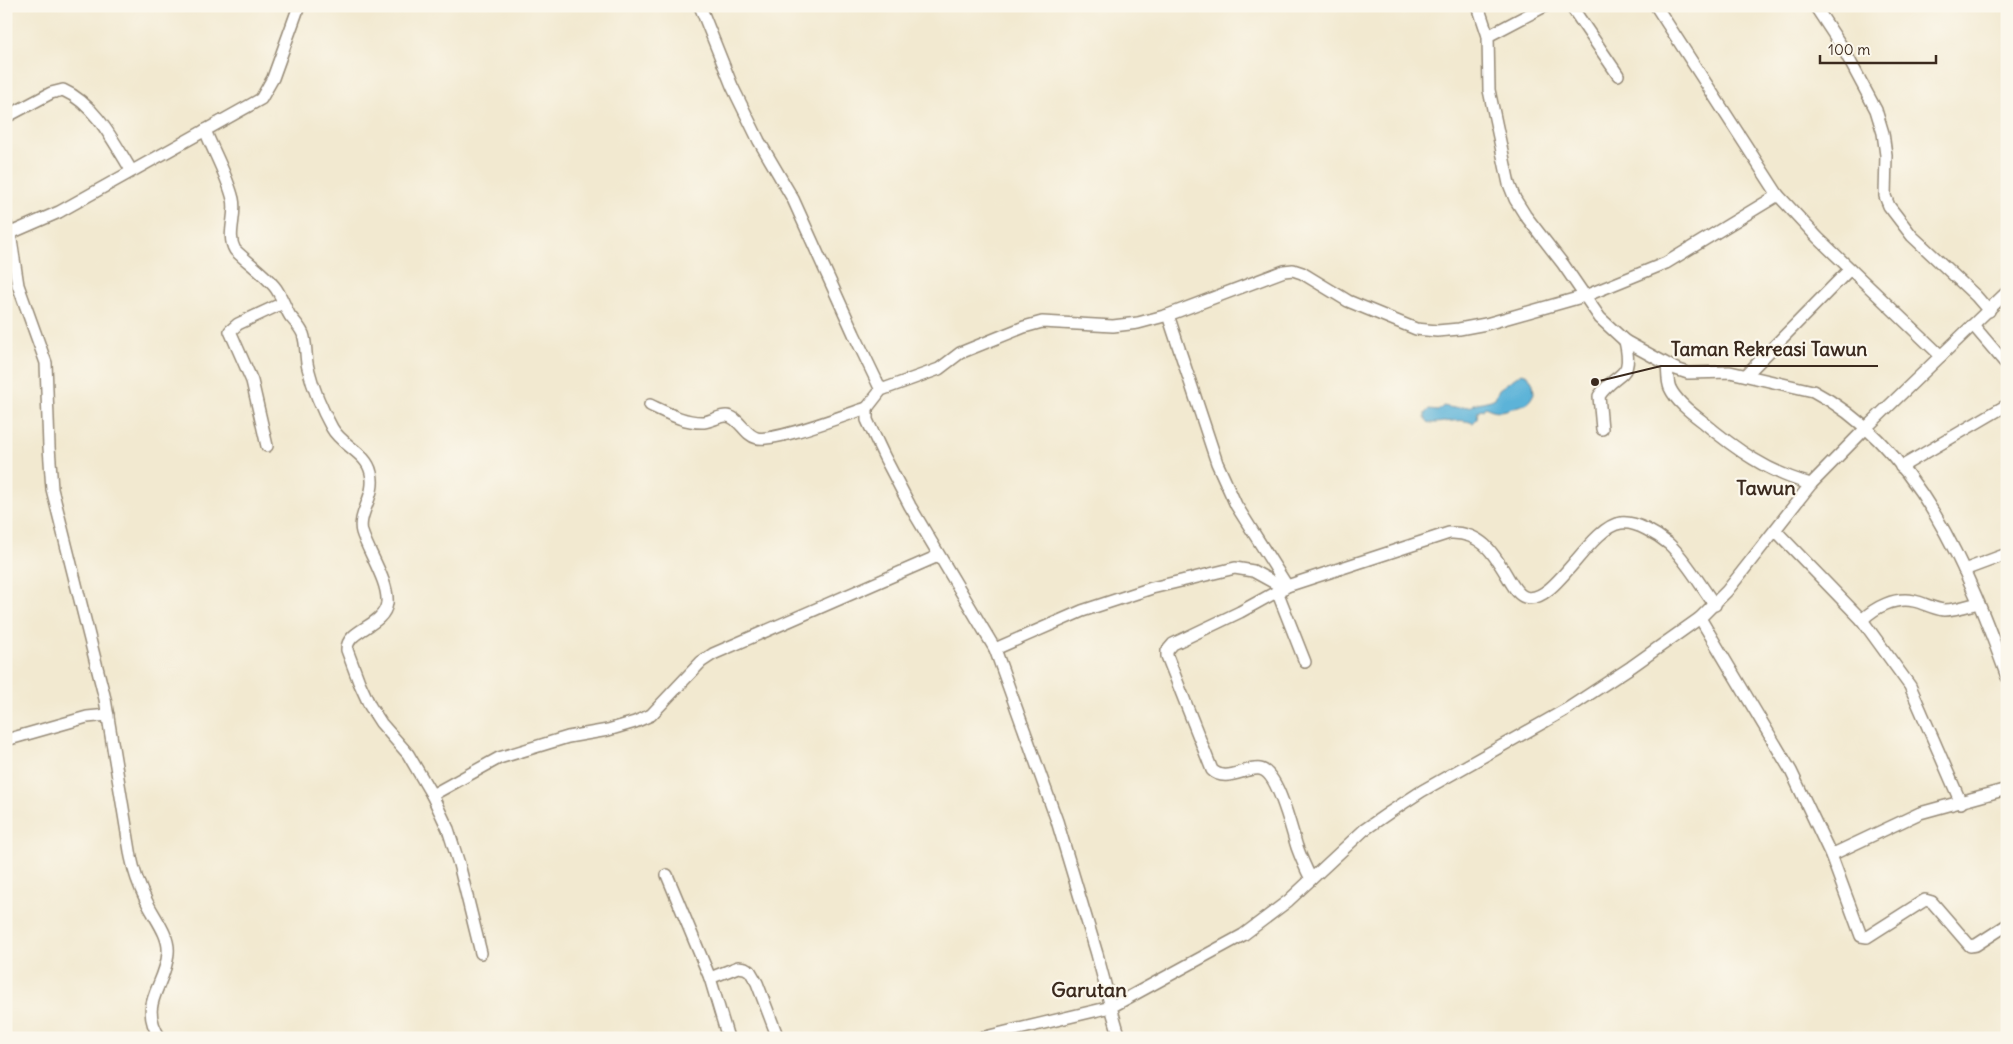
<svg xmlns="http://www.w3.org/2000/svg" width="2013" height="1044" font-family="Delius,sans-serif">
<style>
.water{fill:#5bb3d8;stroke:#4b6e7b}
.lines{fill:none;stroke-linecap:round;stroke-linejoin:round}
.minor-casing{stroke:#968a77;stroke-width:14}
.minor{stroke:#fff;stroke-width:11}
.labels{text-anchor:middle;dominant-baseline:central;stroke-width:4.5;stroke-linejoin:round;paint-order:stroke}
.quarter-label{font-size:20px;font-weight:bold;fill:#3b2a1e;stroke:#fbf7ec}
.leader{fill:none;stroke:#3b2a1e;stroke-width:2}
.callout-dot{fill:#3b2a1e;stroke:#fbf7ec;stroke-width:2}
.callout-label{font-size:19px;text-anchor:middle;font-weight:bold;fill:#3b2a1e;stroke:#fbf7ec;stroke-width:4.5;stroke-linejoin:round;paint-order:stroke}
</style>
<rect width="100%" height="100%" fill="#fbf7ec"/>
<filter id="ink" filterUnits="userSpaceOnUse"><feTurbulence type="fractalNoise" baseFrequency=".02" numOctaves="2"/><feDisplacementMap in="SourceGraphic" scale="10" xChannelSelector="R" yChannelSelector="G"/><feConvolveMatrix kernelMatrix="1 2 1 2 8 2 1 2 1" color-interpolation-filters="sRGB"/></filter>
<filter id="wash" filterUnits="userSpaceOnUse"><feTurbulence type="fractalNoise" baseFrequency=".0096" numOctaves="4" result="noise"/><feDisplacementMap in="SourceGraphic" scale="20" xChannelSelector="R" yChannelSelector="G"/><feGaussianBlur stdDeviation="1.12" result="paint"/><feColorMatrix in="noise" values="0 0 0 0 0 0 0 0 0 0 0 0 0 0 0 0 0 1.4 0 .05"/><feComposite in="paint" operator="in"/></filter>
<g filter="url(#wash)">
<rect width="100%" height="100%" fill="#f2e9d0"/>
<path class="water" d="M1522,373L1528,375L1533,384L1534,393C1528,406 1524,404 1512,408C1502,412 1495,412 1485,407L1483,410L1481,409L1478,411L1477,419L1473,423C1458,417 1444,424 1429,423L1425,418V413L1429,410L1438,411L1443,406L1454,408L1472,406L1473,404L1491,400L1495,398L1499,389Z"/>
</g>
<g filter="url(#ink)">
<g class="lines">
<defs>
<g id="minor">
<path d="M700,6L732,86L759,141L793,199L854,334L881,390"/>
<path d="M1478,6L1488,36L1489,90L1509,184L1515,199L1525,215L1563,264L1600,318L1625,341L1676,369L1688,373L1730,372L1813,391C1918,446 1969,571 2007,677"/>
<path d="M1571,6L1618,75"/>
<path d="M1656,6L1778,195L1818,238L1941,356"/>
<path d="M1815,6L1844,50L1876,110L1883,133L1886,155L1885,196L1889,206L1912,236L1976,296L1989,311"/>
<path d="M1488,36L1545,6"/>
<path d="M6,117L51,93L63,90C95,104 114,142 131,170"/>
<path d="M205,130C214,153 227,175 233,199C237,216 226,235 235,250C247,262 262,272 274,286C281,294 284,306 290,316C295,322 300,327 303,334C307,345 305,357 308,368C313,388 322,410 332,428C341,445 367,453 371,473C377,495 357,514 362,532C368,552 389,582 387,603C384,627 346,629 347,650L359,682L370,706L381,723L408,754L432,795L448,829L459,864L481,953"/>
<path d="M6,224L10,233L18,285L46,363L49,447L52,489L105,699L131,857C134,872 139,886 146,900C153,916 170,935 168,953C166,986 137,1003 160,1038"/>
<path d="M6,235L59,212L261,99L273,78L299,6"/>
<path d="M1168,315L1217,463L1236,505L1287,586"/>
<path d="M1973,325L2007,365"/>
<path d="M1667,365C1668,372 1667,381 1670,388C1676,401 1690,412 1702,421C1735,449 1769,473 1811,484"/>
<path d="M1746,375L1850,269"/>
<path d="M650,405C667,413 685,423 704,422C712,421 719,416 726,416C739,416 744,435 757,438C776,442 845,415 867,408"/>
<path d="M1602,429L1599,396C1618,369 1634,381 1625,341"/>
<path d="M267,446L252,381L230,331L238,324L283,303"/>
<path d="M1901,467L2007,405"/>
<path d="M1776,531L1862,620L1910,686L1961,803"/>
<path d="M1964,570L2007,554"/>
<path d="M1277,591L1305,662"/>
<path d="M1700,618L1791,771L1831,855L1861,936L1867,937L1925,900L1932,902L1970,946L1976,945L2007,925"/>
<path d="M1862,620C1875,607 1895,597 1914,601C1924,603 1933,609 1944,610C1955,610 1967,606 1978,603"/>
<path d="M995,649L1082,611L1152,588L1235,568L1253,571L1284,588"/>
<path d="M6,740L87,717L108,715"/>
<path d="M432,795L499,758L568,737L608,730L635,722L651,715L701,662L713,654L938,556"/>
<path d="M1831,855L1920,813L2007,789"/>
<path d="M667,875L710,978L728,1038"/>
<path d="M1311,879C1306,869 1301,858 1297,847C1292,832 1278,771 1260,769C1245,767 1225,783 1212,770L1167,656V651L1173,644L1240,612L1287,586L1449,533C1483,531 1495,556 1510,581C1514,587 1518,595 1525,597C1554,607 1590,526 1621,523C1636,521 1658,535 1669,544C1687,561 1700,585 1715,605"/>
<path d="M710,978L738,967L745,968L750,971L757,983L778,1038"/>
<path d="M981,1038L1111,1007L1097,954L1057,821L995,649L910,506L884,456L867,420V408L881,390L939,369L960,353L1024,327L1042,322L1113,326L1138,323L1168,315L1284,271L1293,270L1302,273L1348,301L1416,329L1437,331L1459,329L1486,324L1585,296L1666,263L1778,195"/>
<path d="M1120,1038L1111,1007L1243,935L1288,901L1364,830L1390,812L1422,791L1567,709L1631,667L1700,618L1727,591L1811,484L1866,428L2007,292"/>
</g>
</defs>
<use href="#minor" class="minor-casing"/>
<use href="#minor" class="minor"/>
</g>
</g>
<g class="labels">
<g class="quarter-label">
<text x="1766" y="487">Tawun</text>
<text x="1089" y="989">Garutan</text>
</g>
</g>
<path class="leader" d="M1595 382L1661 366H1878"/>
<circle class="callout-dot" cx="1595" cy="382" r="5"/>
<g class="callout-label">
<text x="1769" y="356">Taman Rekreasi Tawun</text>
</g>
<rect width="2013" height="1044" fill="none" stroke="#fbf7ec" stroke-width="25"/>
<path d="M1820 55v8h116v-8" fill="none" stroke="#3b2a1e" stroke-width="2.5"/>
<text x="1828" y="55" font-size="15" fill="#3b2a1e" stroke="#fbf7ec" stroke-width="4" paint-order="stroke">100 m</text>
</svg>
